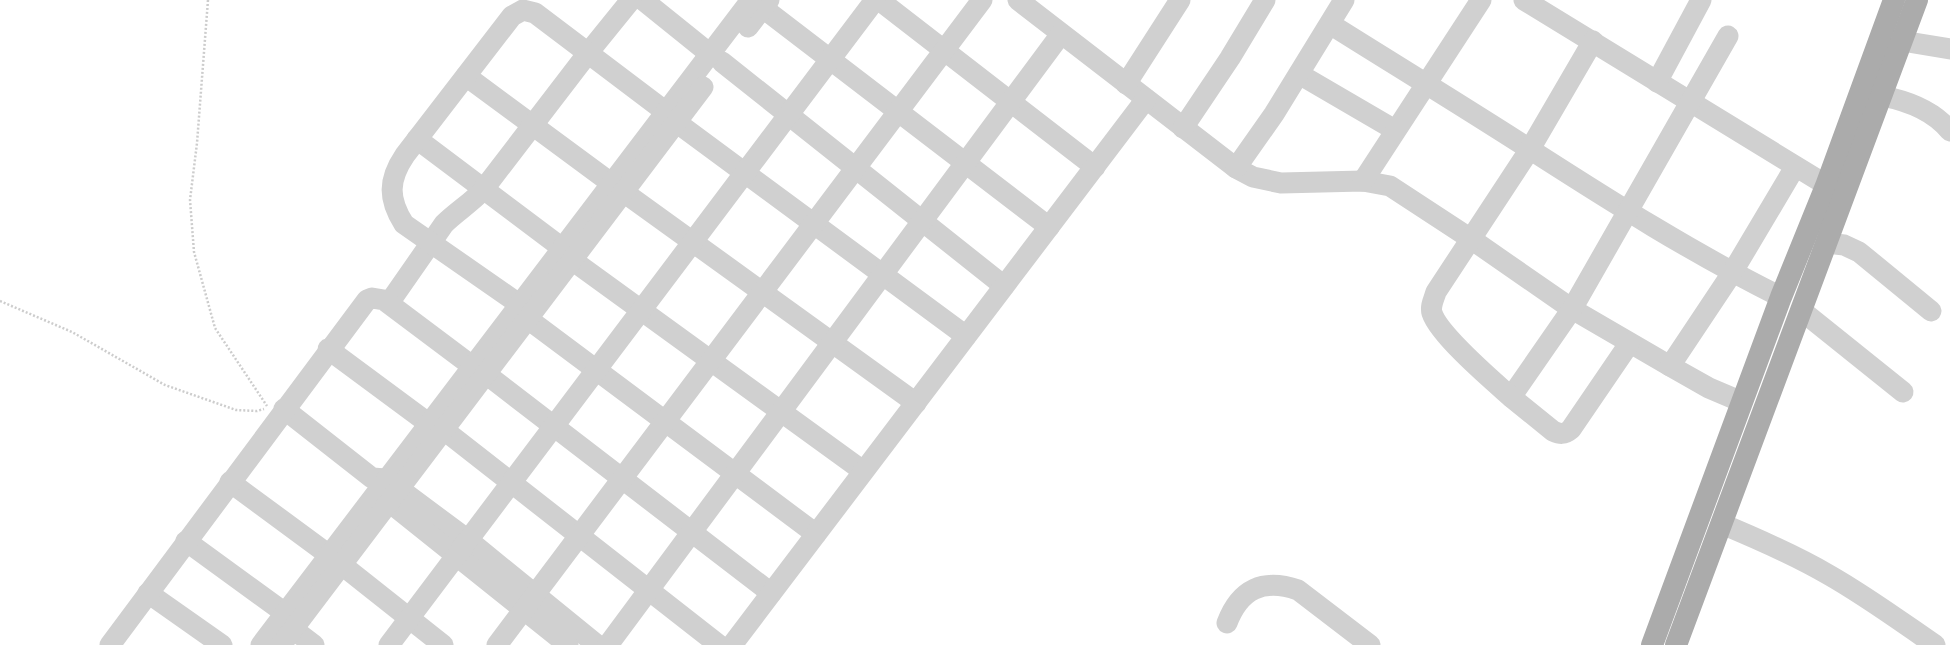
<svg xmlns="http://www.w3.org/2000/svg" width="1950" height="645" font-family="'Exo 2',sans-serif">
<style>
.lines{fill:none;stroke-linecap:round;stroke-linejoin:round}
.path{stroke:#cdcdcd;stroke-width:2.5;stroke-dasharray:2 2;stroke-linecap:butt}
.minor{stroke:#d0d0d0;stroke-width:21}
.major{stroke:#ababab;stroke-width:22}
</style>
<rect width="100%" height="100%" fill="#fff"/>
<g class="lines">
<g class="path">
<path d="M208,0L197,143L190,200L194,252L215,328L267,406"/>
<path d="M0,301L72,332L165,385L236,410L257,411L264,409"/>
</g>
<g class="minor">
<path d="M643,0L710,54"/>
<path d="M879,0L1095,167"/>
<path d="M1018,0L1236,168L1253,177L1281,183L1363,181L1390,186L1471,239L1572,309L1670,366L1709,388L1742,402"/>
<path d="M1524,0L1841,194"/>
<path d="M763,8L1049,227"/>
<path d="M1330,24C1397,66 1464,107 1531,150C1612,202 1694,254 1781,297"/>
<path d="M748,27L769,0"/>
<path d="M1902,41L1950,49"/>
<path d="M722,62L1004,286"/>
<path d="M1299,74L1395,130"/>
<path d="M466,76L611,183L916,403"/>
<path d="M1657,82L1701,0"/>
<path d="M1126,84L1180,0"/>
<path d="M1882,96C1908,101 1933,110 1950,131"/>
<path d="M676,122L966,336"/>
<path d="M1183,128L1230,58L1265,0"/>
<path d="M417,139L562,248"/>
<path d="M1236,168L1274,114L1344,0"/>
<path d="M1363,181L1481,0"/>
<path d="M1827,243L1844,245L1859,252L1931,311"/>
<path d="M572,260L863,471"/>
<path d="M389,303L444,224C456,212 471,203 483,190L588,53L631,0"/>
<path d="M519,304L404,224C388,199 388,180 405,155L512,16L523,10L535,13L666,112"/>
<path d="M1802,311L1903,392"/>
<path d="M528,319L816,534"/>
<path d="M1629,344L1571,429C1564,435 1560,434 1553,431L1511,397L1572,309L1728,36"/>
<path d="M328,349L428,423"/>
<path d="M1670,366L1732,273L1795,167"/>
<path d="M486,374L771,593"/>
<path d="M1511,397C1493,381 1439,335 1432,313C1430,306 1434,299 1436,292L1530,149L1593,41"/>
<path d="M284,409L372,478L386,479L468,540L597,645"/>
<path d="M444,430L719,645"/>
<path d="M230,482L329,555"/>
<path d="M378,493L568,645"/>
<path d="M1722,524C1758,539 1795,555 1829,575C1866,596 1900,621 1935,645"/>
<path d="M186,541L285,613"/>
<path d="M342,565L443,645"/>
<path d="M148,593L222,645"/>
<path d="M1227,623C1240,589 1263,578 1298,590L1370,645"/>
<path d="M293,629L314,645"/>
<path d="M110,645L367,300L372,298L384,300L472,366"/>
<path d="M261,645L751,0"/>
<path d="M281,645L703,87"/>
<path d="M389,645L875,0"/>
<path d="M497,645L982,0"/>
<path d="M608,645L1061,34"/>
<path d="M732,645L1146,99"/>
</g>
<g class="major">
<path d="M1652,645L1781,297L1826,186L1894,0"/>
<path d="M1676,645L1917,0"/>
</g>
</g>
</svg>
